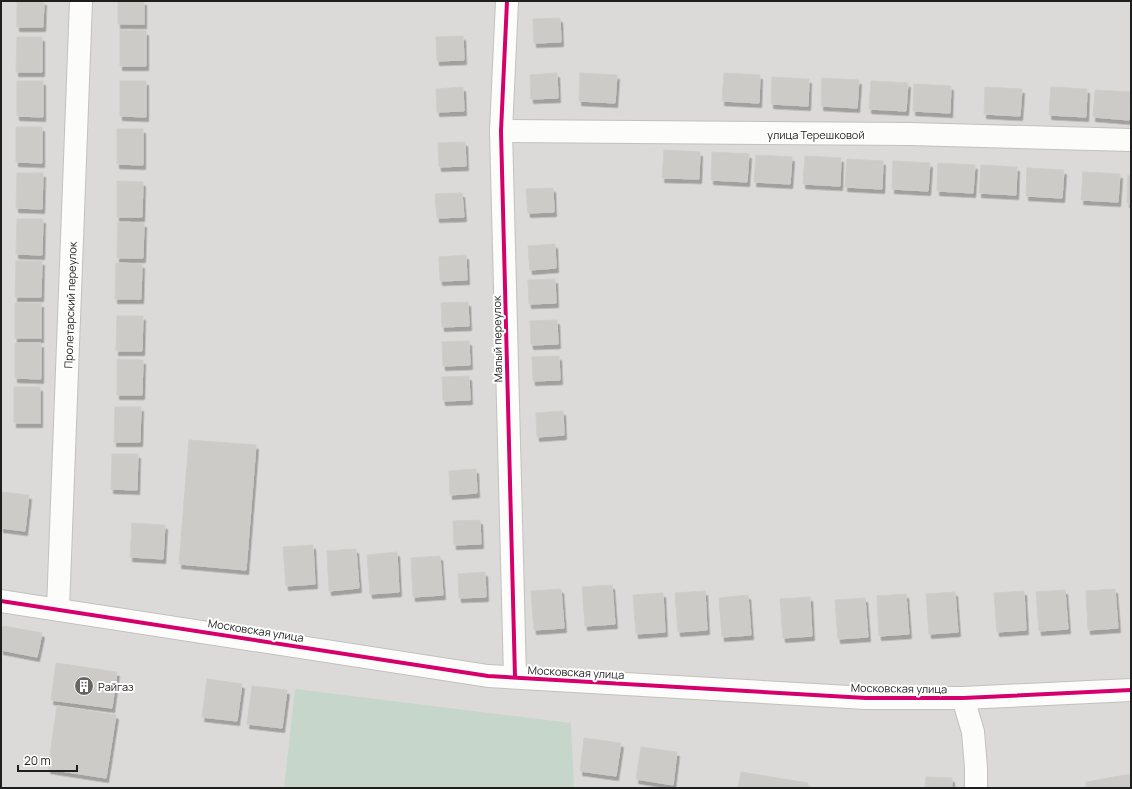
<svg xmlns="http://www.w3.org/2000/svg" width="1132" height="789" font-family="Manrope,sans-serif">
<style>
.residential{fill:#dbdad8}
.cemetery{fill:#c7d6ca}
.building{fill:#cdcbc8;stroke:#cfcdc9;filter:url(#shadow)}
.lines{fill:none;stroke-linecap:round;stroke-linejoin:round}
.street-casing{stroke:#c2c1bf;stroke-width:24}
.street{stroke:#fcfcfb;stroke-width:22}
.cycleway-casing{stroke:#fff;stroke-width:6}
.cycleway{stroke:#d6006c;stroke-width:4}
.labels{text-anchor:middle;dominant-baseline:central;stroke-width:4;stroke-linejoin:round;paint-order:stroke}
.street-label{font-size:11px;fill:#1e1e1e;stroke:#fff}
.poi-label{font-size:11px;fill:#1e1e1e;stroke:#fff;text-anchor:start}
</style>
<defs>
<filter id="shadow"><feDropShadow dx="2.5" dy="4.5" stdDeviation="0" flood-color="#0004"/></filter>
</defs>
<rect width="100%" height="100%" fill="#ecebe7"/>
<rect class="residential" x="1" y="1" width="1130" height="787"/>
<path class="cemetery" d="M295,689L571,723L574,788H284Z"/>
<g class="building">
<path d="M17,1H44L43,27H17Z"/>
<rect x="118" y="1" width="26" height="23"/>
<path d="M560,18L561,42L534,43L533,19Z"/>
<path d="M120,30L146,31V66H120Z"/>
<path d="M463,36L464,60L437,61L436,37Z"/>
<path d="M17,37H42V72H16Z"/>
<path d="M557,73L558,98L531,99L530,75Z"/>
<path d="M580,73L617,75L615,103L579,101Z"/>
<path d="M724,73L760,75L759,103L722,101Z"/>
<path d="M772,77L809,79L808,106L771,104Z"/>
<path d="M822,78L859,80L857,108L821,106Z"/>
<path d="M17,81H43V117L17,116Z"/>
<path d="M120,81H146V117L120,116Z"/>
<path d="M871,81L908,83L906,111L869,109Z"/>
<path d="M914,84L951,86L950,113L913,111Z"/>
<path d="M463,87L464,111L437,112L436,89Z"/>
<path d="M985,87L1022,89L1020,116L984,114Z"/>
<path d="M1051,87L1087,89L1086,117L1049,115Z"/>
<path d="M1095,90L1131,92L1129,120L1093,117Z"/>
<path d="M16,127H42V163L16,162Z"/>
<path d="M117,129H143V165L117,164Z"/>
<path d="M465,142L466,166L439,167L438,143Z"/>
<path d="M664,150L700,152L699,179L662,178Z"/>
<path d="M712,152L749,154L747,182L711,180Z"/>
<path d="M756,155L792,157L790,184L754,182Z"/>
<path d="M805,156L841,158L840,186L803,184Z"/>
<path d="M847,159L883,161L882,189L845,187Z"/>
<path d="M893,161L930,163L928,191L892,189Z"/>
<path d="M938,163L975,165L973,193L937,191Z"/>
<path d="M981,165L1017,167L1016,195L979,193Z"/>
<path d="M1027,168L1064,170L1062,198L1026,196Z"/>
<path d="M1083,172L1120,174L1118,202L1081,200Z"/>
<path d="M17,173H43L42,209L16,208Z"/>
<path d="M1128,175L1131,176V204L1127,203Z"/>
<path d="M117,181L143,182L142,217H117Z"/>
<path d="M553,188L554,212L528,213L526,189Z"/>
<path d="M462,193L464,217L437,218L435,194Z"/>
<path d="M17,219H43L42,255L16,254Z"/>
<path d="M118,222L144,223L143,258H117Z"/>
<path d="M555,244L556,268L530,270L528,246Z"/>
<path d="M466,255L467,280L440,281L439,257Z"/>
<path d="M16,261H42L41,297H15Z"/>
<path d="M116,263L142,264L141,299H115Z"/>
<path d="M555,279L556,303L529,304L528,280Z"/>
<path d="M468,302L469,326L442,327L441,303Z"/>
<rect x="15" y="303" width="26" height="35"/>
<path d="M117,316H143L142,351H116Z"/>
<path d="M557,320L558,344L531,345L530,321Z"/>
<path d="M469,341L470,365L443,366L442,342Z"/>
<path d="M15,343H41V379L15,378Z"/>
<path d="M559,356L560,380L533,381L532,357Z"/>
<path d="M117,359L143,360L142,395H117Z"/>
<path d="M469,376L470,400L443,401L442,377Z"/>
<rect x="14" y="387" width="26" height="36"/>
<path d="M115,407H141L140,442H114Z"/>
<path d="M563,411L564,435L537,437L536,413Z"/>
<path d="M189,440L256,445L246,570L179,564Z"/>
<path d="M112,454H138L137,490L111,489Z"/>
<path d="M476,469L477,493L450,495L449,471Z"/>
<path d="M1,492L29,495L25,531L1,528Z"/>
<path d="M480,520L481,544L454,545L453,521Z"/>
<path d="M132,523L165,525L163,559L130,557Z"/>
<path d="M313,545L315,584L286,586L283,547Z"/>
<path d="M356,549L359,588L329,591L327,551Z"/>
<path d="M397,552L399,592L370,594L367,555Z"/>
<path d="M440,556L443,595L413,597L411,558Z"/>
<path d="M485,572L486,597L459,598L458,574Z"/>
<path d="M612,585L615,624L585,626L582,587Z"/>
<path d="M561,589L564,628L534,630L531,591Z"/>
<path d="M1115,589L1118,628L1088,630L1086,591Z"/>
<path d="M1065,590L1068,629L1039,631L1036,592Z"/>
<path d="M705,591L707,630L678,632L675,593Z"/>
<path d="M1024,591L1026,630L997,632L994,593Z"/>
<path d="M955,592L958,632L929,634L926,594Z"/>
<path d="M663,593L665,632L636,634L633,595Z"/>
<path d="M906,594L909,634L879,636L877,596Z"/>
<path d="M748,595L751,635L722,637L719,598Z"/>
<path d="M810,597L812,636L783,638L780,599Z"/>
<path d="M865,598L868,637L838,639L835,600Z"/>
<path d="M3,626L42,633L37,657L1,650V637Z"/>
<path d="M56,663L117,672L112,708L51,700Z"/>
<path d="M207,679L242,684L237,721L202,717Z"/>
<path d="M252,686L287,690L282,728L247,724Z"/>
<path d="M57,706L116,715L106,778L48,769Z"/>
<path d="M584,738L621,743L616,776L580,771Z"/>
<path d="M641,747L677,752L673,785L636,779Z"/>
<path d="M741,772L808,783V788H738Z"/>
<path d="M1131,774V788H1086V782Z"/>
<path d="M926,777L952,778V788H925Z"/>
</g>
<g class="lines">
<defs>
<g id="street">
<path d="M507,1L501,131L515,677"/>
<path d="M501,131L910,134L1131,140"/>
<path d="M1,601L488,676L866,698H963L1131,690"/>
<path d="M58,609L81,1"/>
<path d="M963,698L973,732L976,768V788"/>
</g>
</defs>
<use href="#street" class="street-casing"/>
<use href="#street" class="street"/>
<defs>
<g id="cycleway">
<path d="M507,1L501,131L515,677"/>
<path d="M1,601L488,676L866,698H963L1131,690"/>
</g>
</defs>
<use href="#cycleway" class="cycleway-casing"/>
<use href="#cycleway" class="cycleway"/>
</g>
<defs>
<symbol id="building-disc" viewBox="-11 -11 22 22"><circle r="9.5" fill="#666664" stroke="#fff"/><path d="M-4-6H4V6H1V3H-1V6H-4ZM-2.5-4.3h1.7v1.8h-1.7ZM.8-4.3h1.7v1.8H.8ZM-2.5-1h1.7V.8h-1.7ZM.8-1h1.7V.8H.8Z" fill="#fff"/></symbol>
</defs>
<g fill-rule="evenodd">
<use href="#building-disc" x="73" y="675" width="22" height="22"/>
</g>
<g class="labels">
<g class="street-label">
<text x="816" y="134">улица Терешковой</text>
<text transform="translate(70 305) rotate(-88)">Пролетарский переулок</text>
<text transform="translate(497 339) rotate(-91)">Малый переулок</text>
<text transform="translate(256 630) rotate(9)">Московская улица</text>
<text transform="translate(576 672) rotate(3)">Московская улица</text>
<text transform="translate(899 688) rotate(1)">Московская улица</text>
</g>
<g class="poi-label">
<text x="98" y="686">Райгаз</text>
</g>
</g>
<rect width="1132" height="789" fill="none" stroke="#1e1e1e" stroke-width="4"/>
<path d="M18 765v6h59v-6" fill="none" stroke="#1e1e1e" stroke-width="2"/>
<text x="24" y="765" font-size="12" fill="#1e1e1e" stroke="#ffffff" stroke-width="3" paint-order="stroke">20 m</text>
</svg>
